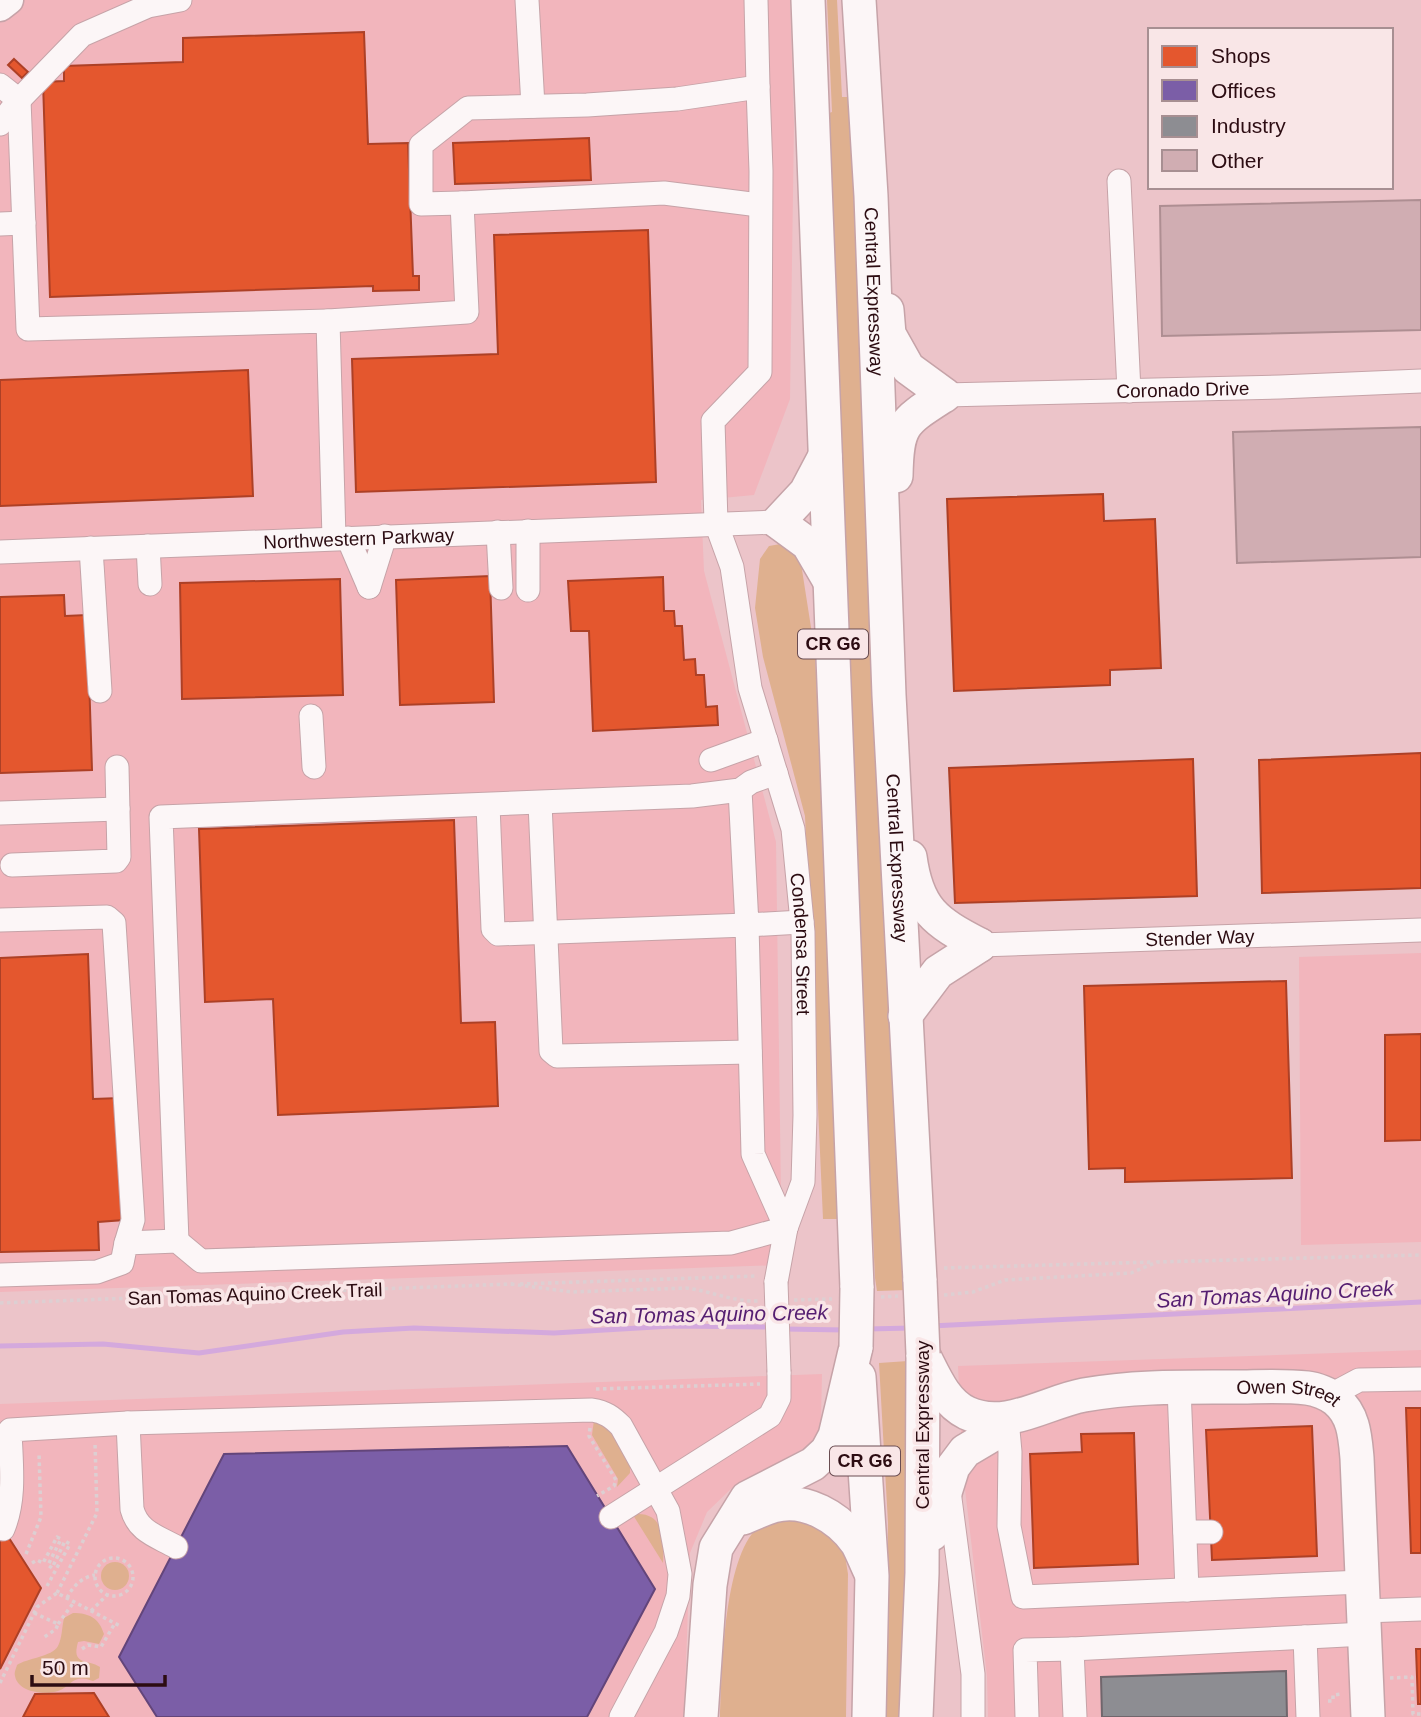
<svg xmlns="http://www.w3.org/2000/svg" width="1421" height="1717" font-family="Helvetica,sans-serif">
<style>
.built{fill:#f2b5bc}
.green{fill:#dfb08f}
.shops{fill:#e4572e;stroke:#ad4026;stroke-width:2}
.offices{fill:#7b5ea7;stroke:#63457a;stroke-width:2}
.industry{fill:#8d8d92;stroke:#70666c;stroke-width:2}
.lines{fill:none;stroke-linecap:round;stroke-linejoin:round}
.stream{stroke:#d4a9dd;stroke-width:5}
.building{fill:#d0adb2;stroke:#ae8e92;stroke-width:2}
.minor-casing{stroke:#c6a3a8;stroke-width:25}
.major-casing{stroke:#c6a3a8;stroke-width:31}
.highway-casing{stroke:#c6a3a8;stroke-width:36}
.path{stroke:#ddcfd2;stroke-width:3.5;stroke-dasharray:3.5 3.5;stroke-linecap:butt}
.minor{stroke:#fcf6f7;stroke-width:23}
.major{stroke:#fcf6f7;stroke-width:28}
.highway{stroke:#fcf6f7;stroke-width:33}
.minor-bridge-casing{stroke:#c6a3a8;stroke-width:25;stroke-linecap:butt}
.highway-bridge-casing{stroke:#c6a3a8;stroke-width:36;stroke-linecap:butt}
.minor-bridge{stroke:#fcf6f7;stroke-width:23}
.highway-bridge{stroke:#fcf6f7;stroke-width:33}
.labels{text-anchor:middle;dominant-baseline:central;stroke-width:7;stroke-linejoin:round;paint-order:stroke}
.shield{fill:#f9e6e7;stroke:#6a4d52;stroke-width:2}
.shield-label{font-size:18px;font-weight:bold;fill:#2c0c12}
.street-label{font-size:19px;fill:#2c0c12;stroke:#f9e6e7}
.water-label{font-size:21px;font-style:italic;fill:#551e71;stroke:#f9e6e7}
</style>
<rect width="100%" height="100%" fill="#ecc4c9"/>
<g class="built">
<path d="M0,0H790L794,124L790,399L754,495L701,500L704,571L776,842L782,1265L0,1292Z"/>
<path d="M1421,953V1242L1301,1245L1299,957Z"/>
<path d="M1421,1350V1717H988L987,1676L963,1472L958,1366Z"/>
<path d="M822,1374L821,1420L817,1438L803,1449L735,1485L707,1512L690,1553L684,1717H0V1404Z"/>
</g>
<g class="green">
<path d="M827,0H837L842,97H851L907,1290L877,1291L875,1278L820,116L832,112Z"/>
<path d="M786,543L800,557L815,653L842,1219H823L805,816L763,657L755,608L760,559L769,546Z"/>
<path d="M908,1361L906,1717H885L888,1523L879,1363Z"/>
<path d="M594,1420L610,1429L630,1464V1473L617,1487L618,1479L592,1435Z"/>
<path d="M638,1514C665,1514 664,1542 663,1563L633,1515Z"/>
<path d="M788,1514L836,1537L845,1555L848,1574L846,1717H720C722,1671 723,1559 758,1527C765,1521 779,1518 788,1514Z"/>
<circle cx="115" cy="1576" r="14"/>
<path d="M73,1613C89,1613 99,1618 104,1634L99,1644L84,1641L78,1642C71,1666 88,1659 100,1667L99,1678L93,1681C72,1673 72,1686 58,1691C46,1695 18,1693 15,1676C14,1672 16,1669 17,1665C27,1658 52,1657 58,1646C62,1639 62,1626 64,1618Z"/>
</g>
<g class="shops">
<path d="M364,32L368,144L408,143L413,276H419V290L373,291V286L50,297L43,82L64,81V66L183,62V38Z"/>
<path d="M14,59L28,72L22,78L8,65Z"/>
<path d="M589,138L591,180L455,184L453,143Z"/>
<path d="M648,230L656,482L356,492L352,359L498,354L494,235Z"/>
<path d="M248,370L253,496L0,506V380Z"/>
<path d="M1103,494L1104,521L1155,519L1161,668L1110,670V685L954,691L947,499Z"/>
<path d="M490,576L494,702L400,705L396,580Z"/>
<path d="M663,577L664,611H674L675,626H682L684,660L695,659L696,675H704L706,707L717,706L718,725L593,731L589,631H571L568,581Z"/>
<path d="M340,579L343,695L182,699L180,583Z"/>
<path d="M64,595L65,616L87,615L92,770L0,773V597Z"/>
<path d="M1421,753V888L1262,893L1259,760Z"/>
<path d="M1193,759L1197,896L955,903L949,768Z"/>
<path d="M454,820L461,1023L495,1022L498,1106L278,1115L273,999L205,1002L199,829Z"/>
<path d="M88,954L93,1099L120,1098L124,1220L98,1222L99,1250L0,1252V958Z"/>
<path d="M1286,981L1292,1178L1125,1182V1168L1089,1169L1084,986Z"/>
<path d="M1421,1034V1140L1385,1141V1035Z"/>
<path d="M1406,1408H1421V1553H1411Z"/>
<path d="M1312,1426L1317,1556L1212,1560L1206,1430Z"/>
<path d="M1134,1433L1138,1564L1034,1568L1030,1454L1082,1452L1081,1434Z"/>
<path d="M0,1524L41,1588L0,1669Z"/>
<path d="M1416,1649H1421V1704H1418Z"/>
<path d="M94,1693L109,1717H23L35,1694Z"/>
</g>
<path class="offices" d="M567,1446L655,1589L587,1717H157L119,1657L224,1454Z"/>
<path class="industry" d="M1286,1671L1287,1717H1102L1101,1677Z"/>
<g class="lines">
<g class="stream">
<path d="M931,1326L1421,1302"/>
<path d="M784,1329L845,1330"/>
<path d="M868,1329L911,1328"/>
<path d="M0,1346L103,1344L199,1353L343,1332L414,1328L554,1333L672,1326L771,1327"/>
</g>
</g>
<g class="building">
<path d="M1421,200V330L1162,336L1160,206Z"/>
<path d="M1421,427V557L1237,563L1233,432Z"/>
</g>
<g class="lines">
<defs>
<g id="minor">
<path d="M527,0L533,106"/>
<path d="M0,85L19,100"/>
<path id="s1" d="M758,87L761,171L760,372L713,421L716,523L732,567L750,688L793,829L803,932L805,1115L803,1182L786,1228L776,1282"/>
<path d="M19,100L28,329L328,321L334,538"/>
<path d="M0,124L19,100L82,35L148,6L180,0"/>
<path d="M1119,181L1129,391"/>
<path d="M462,203L421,204V145L468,108L587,105L677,99L758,87L756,0"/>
<path d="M0,224L24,223"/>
<path d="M328,321L467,312L462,203L664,193L759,205"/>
<path id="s2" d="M945,395L1280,387L1421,381"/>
<path d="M528,531V590"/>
<path d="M498,532L501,588"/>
<path d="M348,538L369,587"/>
<path d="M148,546L150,584"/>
<path d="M91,548L100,691"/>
<path id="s3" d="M0,552L778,522"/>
<path d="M369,587L385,536"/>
<path d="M311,716L314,767"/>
<path d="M711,760L766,740"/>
<path d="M740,790L747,925L802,922"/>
<path d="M540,803L551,1051L557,1056L750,1052"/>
<path d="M488,805L493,929L498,934L747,925L753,1154L786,1228"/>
<path d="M0,813L118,809"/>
<path d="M12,865L116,861L119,857L117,767"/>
<path d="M0,920L107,917L114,923L133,1220L126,1243"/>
<path id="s4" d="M980,945L1421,930"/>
<path d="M177,1241L161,817L692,796L740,790L751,782L776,773"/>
<path d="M0,1275L97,1272L122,1263L126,1243L177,1241L201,1261L731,1243L786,1228"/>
<path d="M1179,1388L1187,1590"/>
<path d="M1329,1396L1359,1380L1421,1379"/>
<path d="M1007,1419L1010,1452L1009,1526L1023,1597L1362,1582"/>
<path d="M128,1423L132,1509C138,1532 157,1536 176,1547"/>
<path d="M949,1491L973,1674V1717"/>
<path d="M611,1517L770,1416L779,1398V1372"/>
<path d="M3,1529C16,1498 11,1463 10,1430L128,1423L592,1410C605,1412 612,1417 621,1426L668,1511L680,1574L678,1596L666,1632L621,1717"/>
<path d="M1185,1532H1211"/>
<path d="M1364,1611L1421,1609"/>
<path d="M1305,1637L1308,1717"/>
<path d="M1027,1717L1025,1650L1072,1649"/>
<path d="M1075,1717L1072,1649L1365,1634"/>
</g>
<path id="major" d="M0,7L9,0"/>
<g id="highway">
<path d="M808,0L857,1288"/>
<path id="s5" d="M859,0L871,196L889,695L920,1281"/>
<path d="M887,310L889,334L908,368L945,395C903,422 897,424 896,476"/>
<path d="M825,456L806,492L778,522L808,544L829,580"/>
<path d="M910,857C917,909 935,922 980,945"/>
<path d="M905,1016L938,972L980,945"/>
<path id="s6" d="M923,1354C934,1375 944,1402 967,1413C1006,1431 1046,1402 1084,1395C1133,1386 1184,1387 1233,1387C1257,1387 1282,1385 1307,1388C1316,1389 1329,1394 1336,1400C1354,1415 1355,1436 1357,1458L1368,1717"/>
<path d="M859,1377L872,1576L869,1717"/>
<path d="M743,1518C752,1514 763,1509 773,1506C805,1497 839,1517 857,1543C862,1552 866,1563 871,1573"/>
<path d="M932,1534L953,1467L965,1451L992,1435L1007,1419"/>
<path d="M701,1717L710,1585L716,1548L747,1498L813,1464L827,1451L835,1436L856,1347"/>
<path d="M916,1717L922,1573L923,1357"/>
</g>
</defs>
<use href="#minor" class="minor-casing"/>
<use href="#major" class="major-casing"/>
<use href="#highway" class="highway-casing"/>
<g class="path">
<path d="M944,1268L1153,1262"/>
<path d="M511,1284L572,1292L686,1288C711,1291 733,1302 758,1301"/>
<path d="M520,1284L758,1276"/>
<path d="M944,1295L973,1292L1005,1280L1131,1273L1157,1262L1421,1255"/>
<path d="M881,1297L898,1296"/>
<path d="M794,1300L832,1299"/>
<path d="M0,1303L513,1284"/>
<path d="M596,1389L760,1384"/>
<path d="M590,1428L589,1436L616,1480L614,1486L597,1496"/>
<path d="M26,1554L41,1517L39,1453"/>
<circle cx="114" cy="1577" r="19"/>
<path d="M32,1563L37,1560L43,1563L57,1537L61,1539L48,1565L52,1568L65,1541L70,1544L47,1586"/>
<path d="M57,1593L97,1513L95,1443"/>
<path d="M67,1598C73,1586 82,1577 95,1575"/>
<path d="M91,1611L107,1595"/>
<path d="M34,1613L58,1624L56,1629L43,1638"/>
<path d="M58,1624L74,1602"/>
<path d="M82,1649L88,1645L101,1647L115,1623"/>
<path d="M1390,1678L1412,1677L1413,1714H1421"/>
<path d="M0,1683L37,1607L57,1593L120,1626"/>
<path d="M1328,1701H1333V1695L1342,1694"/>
</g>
<use href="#minor" class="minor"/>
<use href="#major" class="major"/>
<use href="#highway" class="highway"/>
<defs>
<path id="minor-bridge" d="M776,1282L779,1372"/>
<g id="highway-bridge">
<path d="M920,1281L923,1354"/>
<path d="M856,1347L857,1288"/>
</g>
</defs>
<use href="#minor-bridge" class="minor-bridge-casing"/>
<use href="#highway-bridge" class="highway-bridge-casing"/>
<use href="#minor-bridge" class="minor-bridge"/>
<use href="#highway-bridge" class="highway-bridge"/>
</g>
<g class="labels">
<g class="shield">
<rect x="798" y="629.5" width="70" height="29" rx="5"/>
<rect x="830" y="1446.5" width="70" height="29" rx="5"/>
</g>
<g class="shield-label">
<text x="833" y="644">CR G6</text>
<text x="865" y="1461">CR G6</text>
</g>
<g class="street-label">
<text stroke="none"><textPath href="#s5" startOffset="292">Central Expressway</textPath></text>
<text stroke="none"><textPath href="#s2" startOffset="238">Coronado Drive</textPath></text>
<text stroke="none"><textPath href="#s3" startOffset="359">Northwestern Parkway</textPath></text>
<text stroke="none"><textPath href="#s5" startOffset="859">Central Expressway</textPath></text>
<text stroke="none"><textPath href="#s4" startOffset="220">Stender Way</textPath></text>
<text stroke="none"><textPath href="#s1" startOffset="887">Condensa Street</textPath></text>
<text transform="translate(255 1294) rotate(-2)">San Tomas Aquino Creek Trail</text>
<text stroke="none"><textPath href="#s6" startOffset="402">Owen Street</textPath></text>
<text transform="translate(922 1425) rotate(-90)">Central Expressway</text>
</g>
<g class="water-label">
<text transform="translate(1275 1294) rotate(-3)">San Tomas Aquino Creek</text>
<text transform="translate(709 1314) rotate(-1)">San Tomas Aquino Creek</text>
</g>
</g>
<rect x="1148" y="28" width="245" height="161" fill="#f9e6e7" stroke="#a78f92" stroke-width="2"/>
<rect x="1162" y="46" width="35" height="21" fill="#e4572e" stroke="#a78f92" stroke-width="2"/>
<text x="1211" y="63" font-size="21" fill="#2c0c12">Shops</text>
<rect x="1162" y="80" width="35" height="21" fill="#7b5ea7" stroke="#a78f92" stroke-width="2"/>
<text x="1211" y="98" font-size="21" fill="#2c0c12">Offices</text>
<rect x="1162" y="116" width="35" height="21" fill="#8d8d92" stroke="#a78f92" stroke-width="2"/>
<text x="1211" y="133" font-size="21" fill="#2c0c12">Industry</text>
<rect x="1162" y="150" width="35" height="21" fill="#d0adb2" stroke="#a78f92" stroke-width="2"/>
<text x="1211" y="168" font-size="21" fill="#2c0c12">Other</text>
<path d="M32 1675v10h133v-10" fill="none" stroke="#2c0c12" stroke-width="3.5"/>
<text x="42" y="1675" font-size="21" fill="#2c0c12" stroke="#f9e6e7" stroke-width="5" paint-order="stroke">50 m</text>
</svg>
